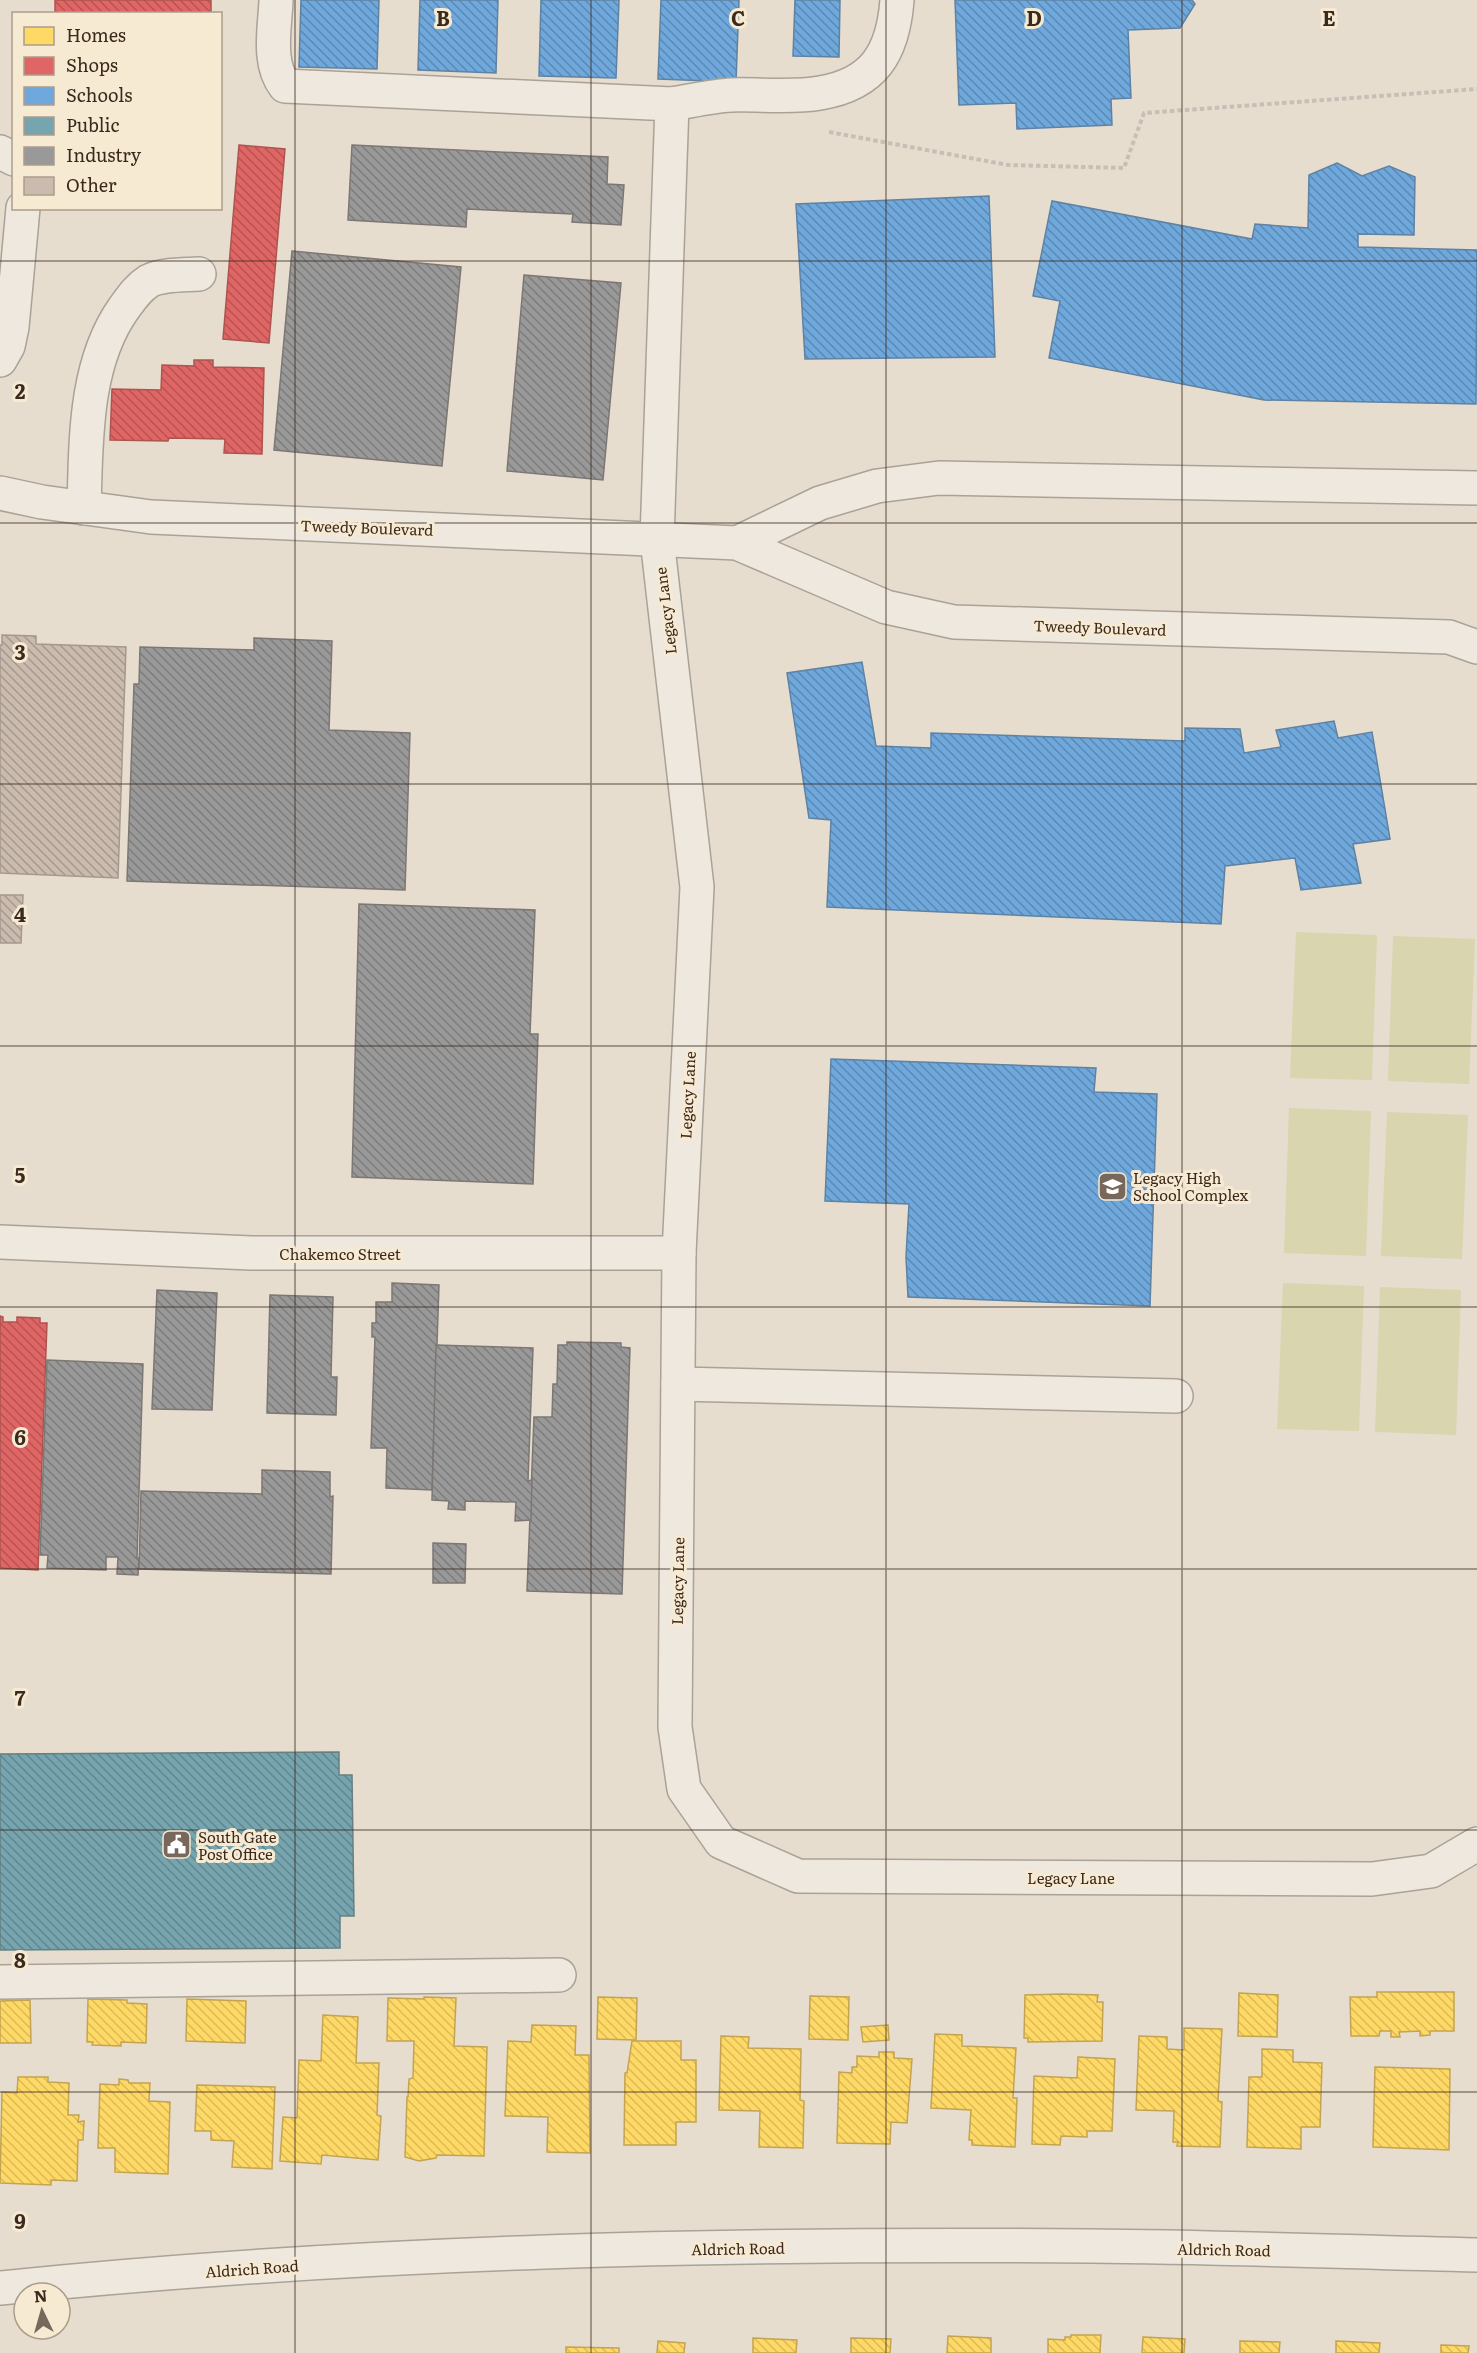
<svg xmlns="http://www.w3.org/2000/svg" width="1477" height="2353" font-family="Literata,serif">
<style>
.green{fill:#d8d5af}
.homes{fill:url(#homes-back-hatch);stroke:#c4a450;stroke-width:1.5}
.shops{fill:url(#shops-back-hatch);stroke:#ae5450;stroke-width:1.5}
.schools{fill:url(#schools-back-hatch);stroke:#5f82a3;stroke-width:1.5}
.public{fill:url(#public-back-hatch);stroke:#648083;stroke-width:1.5}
.industry{fill:url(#industry-back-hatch);stroke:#7d7774;stroke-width:1.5}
.building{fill:url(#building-back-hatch);stroke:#a6988d;stroke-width:1.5}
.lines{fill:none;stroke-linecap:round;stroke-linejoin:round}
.minor-casing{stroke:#aba296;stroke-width:36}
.path{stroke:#c7bfb6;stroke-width:4;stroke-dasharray:4.5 3;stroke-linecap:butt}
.minor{stroke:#eee8df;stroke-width:33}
.grid{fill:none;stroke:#3b291d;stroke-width:1.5;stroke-opacity:0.55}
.labels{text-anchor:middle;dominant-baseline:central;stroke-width:6;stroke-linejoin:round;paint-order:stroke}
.street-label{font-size:15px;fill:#3b291d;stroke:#f7ead3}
.poi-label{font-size:15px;fill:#3b291d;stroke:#f7ead3;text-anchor:start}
.grid-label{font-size:20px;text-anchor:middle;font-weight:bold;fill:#3b291d;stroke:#f7ead3;stroke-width:6;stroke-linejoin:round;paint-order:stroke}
</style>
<defs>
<pattern id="homes-back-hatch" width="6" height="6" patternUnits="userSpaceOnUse" patternTransform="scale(1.5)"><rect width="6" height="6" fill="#ffd966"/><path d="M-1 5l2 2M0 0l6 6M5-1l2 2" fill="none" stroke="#dbba58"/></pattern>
<pattern id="shops-back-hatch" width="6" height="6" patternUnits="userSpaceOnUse" patternTransform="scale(1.5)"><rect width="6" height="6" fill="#e06666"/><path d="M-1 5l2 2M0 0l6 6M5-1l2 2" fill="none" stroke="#b75453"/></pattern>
<pattern id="schools-back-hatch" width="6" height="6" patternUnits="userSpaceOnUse" patternTransform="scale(1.5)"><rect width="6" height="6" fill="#6fa8dc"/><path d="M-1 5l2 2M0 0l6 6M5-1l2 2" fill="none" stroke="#5c89b2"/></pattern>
<pattern id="public-back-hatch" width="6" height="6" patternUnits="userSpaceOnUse" patternTransform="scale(1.5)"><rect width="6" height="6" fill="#76a5af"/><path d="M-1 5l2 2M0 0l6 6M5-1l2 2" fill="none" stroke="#62868e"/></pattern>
<pattern id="industry-back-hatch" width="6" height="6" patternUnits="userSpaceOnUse" patternTransform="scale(1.5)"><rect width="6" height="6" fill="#999"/><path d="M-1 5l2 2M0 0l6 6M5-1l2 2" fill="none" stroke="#7e7d7c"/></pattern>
<pattern id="building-back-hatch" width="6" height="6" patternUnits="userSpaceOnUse" patternTransform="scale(1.5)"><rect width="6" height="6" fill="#cabbae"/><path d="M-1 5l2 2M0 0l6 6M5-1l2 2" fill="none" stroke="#a5988d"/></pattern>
</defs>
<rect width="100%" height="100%" fill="#e6ddce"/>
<g class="green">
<path d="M1296,932L1377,935L1372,1080L1290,1078Z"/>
<path d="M1393,936L1475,939L1469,1084L1388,1081Z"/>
<path d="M1289,1108L1371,1111L1366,1256L1284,1253Z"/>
<path d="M1387,1112L1468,1115L1462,1259L1381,1256Z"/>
<path d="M1283,1283L1364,1286L1359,1431L1277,1429Z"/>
<path d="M1380,1287L1461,1290L1456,1435L1375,1432Z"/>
</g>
<g class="homes">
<path d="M1377,1992H1454V2031H1430V2035L1420,2036V2031L1399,2032L1400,2037H1391V2031H1380L1379,2036H1351L1350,1997H1377Z"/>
<path d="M1239,1993L1278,1995L1277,2037L1238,2036Z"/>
<path d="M1062,1994L1098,1995L1097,2002H1103L1102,2041L1028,2042V2038H1024L1025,1995Z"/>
<path d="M810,1996L849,1997L848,2040L809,2039Z"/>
<path d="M424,1997L456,1998L454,2046L487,2047L484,2156L437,2155L436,2158L419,2161L405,2157L407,2097H408L409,2079L413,2078L414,2041H387L388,1998L424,1999Z"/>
<path d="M598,1997L637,1998L636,2040L597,2039Z"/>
<path d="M88,1999L127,2000V2003L147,2004L146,2043L121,2042V2046L92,2045L93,2042H87Z"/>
<path d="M187,1999L246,2001L245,2043L186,2041Z"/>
<path d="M30,2000L31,2043H0V2001Z"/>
<path d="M323,2015L358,2017L356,2063H379L377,2115L381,2116L378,2160L322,2155L321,2164L280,2161L283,2117L297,2118L299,2060L321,2061Z"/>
<path d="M532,2025L576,2026L575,2055H589L590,2153L547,2152L548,2117L505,2116L508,2041L531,2042Z"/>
<path d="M888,2025L889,2040L863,2042L861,2027Z"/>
<path d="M1184,2028L1222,2029L1218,2101L1222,2102L1220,2147L1177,2146L1178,2142H1173L1174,2111L1136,2110L1139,2036L1167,2037V2049L1184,2050Z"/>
<path d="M935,2034L962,2035V2046L1016,2048L1013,2098H1017L1015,2147L972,2145V2140H969L971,2110L931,2108Z"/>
<path d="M721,2036L749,2037L748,2048L801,2049L800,2100L804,2101L803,2148L759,2147L760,2111L719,2110Z"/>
<path d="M632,2041H681V2060H696V2122H676V2145H624L625,2073H627Z"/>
<path d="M1262,2049L1293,2050V2062L1322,2063L1320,2127H1301V2149L1247,2147L1249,2077H1262Z"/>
<path d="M879,2052H894V2058L912,2059L907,2123L891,2122L890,2144L837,2143L839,2072L852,2073V2067H857V2056L879,2057Z"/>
<path d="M1078,2057L1115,2059L1112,2131H1087V2137L1061,2136L1060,2145L1032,2144L1034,2076L1077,2078Z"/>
<path d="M1375,2067L1450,2069L1449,2150L1373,2147Z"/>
<path d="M18,2077H48V2082L69,2083L68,2115H79L78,2122L84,2121L83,2140H78L77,2181L51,2180V2185L0,2183L2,2092L17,2093Z"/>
<path d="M119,2079L128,2080L129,2083H150L149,2101L170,2102L168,2174L115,2172V2148H98L100,2084L119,2085Z"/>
<path d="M197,2085L275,2087L272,2169L232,2167L234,2141L211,2140V2131H195Z"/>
<path d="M1071,2335H1101L1100,2353H1048V2339L1065,2340V2337H1071Z"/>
<path d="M948,2336L991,2338V2353H947Z"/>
<path d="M1143,2337L1185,2339L1184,2353H1142Z"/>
<path d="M753,2338L797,2340L796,2353H753Z"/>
<path d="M851,2338L891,2339L890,2353H851Z"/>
<path d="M658,2341L685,2343L684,2353H657Z"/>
<path d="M1240,2341L1280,2342L1279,2353H1240Z"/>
<path d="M1336,2341L1380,2343L1379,2353H1336Z"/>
<path d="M1441,2345L1469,2346L1468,2353H1441Z"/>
<path d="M566,2347L619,2348V2353H566Z"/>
</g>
<g class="shops">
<rect x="55" y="0" width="156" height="14"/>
<path d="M239,145L285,149L269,343L223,339Z"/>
<path d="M194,360H213V367L264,368L262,454L224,453L225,439L169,438L168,441L110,440L112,389L161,390L162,365L194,366Z"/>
<path d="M0,1316L3,1317V1322H17V1317L40,1318V1323H47L38,1570L0,1568Z"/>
</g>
<g class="schools">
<path d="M301,0H379L377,69L299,67Z"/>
<path d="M420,0H498L496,73L418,70Z"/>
<path d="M541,0H619L616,78L539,76Z"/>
<path d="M661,0H739L736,82L658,79Z"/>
<path d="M795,0H840L839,57L793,56Z"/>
<path d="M955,0H1192L1195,4L1180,28L1128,30L1131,98L1111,99L1112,125L1017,129L1016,103L959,105Z"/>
<path d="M1337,163L1362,176L1389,166L1415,177L1414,235L1358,234V247L1477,250L1476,404L1264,400L1049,358L1060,301L1033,296L1052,201L1252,239L1255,224L1308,228L1309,175Z"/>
<path d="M989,196L995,357L805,359L796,204Z"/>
<path d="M862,662L876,746L931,748V733L1185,741V728L1240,729L1244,753L1281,747L1276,730L1334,721L1338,738L1372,732L1390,839L1353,844L1361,883L1301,890L1295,858L1225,866L1221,924L827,907L831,820L809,818L787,673Z"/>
<path d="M831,1059L1096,1068L1094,1092L1157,1094L1150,1306L908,1297L906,1257L909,1204L825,1201Z"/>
</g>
<path class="public" d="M339,1752V1775H352L354,1916H340V1948L0,1950V1754Z"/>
<g class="industry">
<path d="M352,145L608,157L607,184L624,185L621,225L572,222L573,214L467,209L466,227L348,220Z"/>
<path d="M292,251L461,267L442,466L274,450Z"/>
<path d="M524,275L621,283L603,480L507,471Z"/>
<path d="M254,638L332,641L329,730L410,733L405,890L127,881L134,684H139L140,647L254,650Z"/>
<path d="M359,904L535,910L530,1034H538L533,1184L352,1177Z"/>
<path d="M392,1283L439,1285L432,1490L386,1488L387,1448H371L375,1337H372V1323H376V1302H392Z"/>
<path d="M157,1290L217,1293L212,1410L152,1409Z"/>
<path d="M270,1295L333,1297L331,1377H337L336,1415L267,1413Z"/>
<path d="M567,1342L621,1343V1347L630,1348L622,1594L527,1591L534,1417H552L553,1384H557L558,1345H567Z"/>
<path d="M436,1345L533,1348L528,1481L532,1480L531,1520L515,1521L516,1502L465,1501V1510L448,1509L449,1501L432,1500Z"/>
<path d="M47,1360L143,1364L137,1558H139L138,1575L117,1574L118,1557H106V1570L47,1568L48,1555H40Z"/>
<path d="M262,1470L330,1472V1497L333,1496L331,1574L139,1569L141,1491L262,1494Z"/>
<path d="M433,1543L466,1544L465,1583H433Z"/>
</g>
<g class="building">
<path d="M2,635L36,636V644L126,647L118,878L0,873V645H2Z"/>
<path d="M0,895H23L21,943H0Z"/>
</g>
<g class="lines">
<defs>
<g id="minor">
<path d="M276,0C275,28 267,63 285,86L672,104"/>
<path d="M897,0C893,53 874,84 820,93C793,98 759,94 731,95C712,96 691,101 672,104L657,539L697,887L679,1253L675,1727L684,1789L721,1842L798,1876L1372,1879L1431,1871L1477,1844"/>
<path d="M0,152L14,159"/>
<path d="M0,360L8,346L12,327L23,208"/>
<path d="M0,493L42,502L151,517L737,543L886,607L954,622L1449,637L1477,647"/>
<path d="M84,508C86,442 84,364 124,308C132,297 138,288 149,281C162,274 185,275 199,274"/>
<path d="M737,543L820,503L877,486L939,478L1477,488"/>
<path d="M0,1242L251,1253H679"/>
<path d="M678,1384L1176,1396"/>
<path d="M0,1982L559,1975"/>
<path d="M0,2288C362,2251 727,2243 1091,2246C1220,2247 1348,2252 1477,2255"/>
</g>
</defs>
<use href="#minor" class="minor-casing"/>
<path class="path" d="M829,132L1008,165L1124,168L1144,113L1477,89"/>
<use href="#minor" class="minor"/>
</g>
<path class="grid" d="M295,0V2353M591,0V2353M886,0V2353M1182,0V2353M0,261H1477M0,523H1477M0,784H1477M0,1046H1477M0,1307H1477M0,1569H1477M0,1830H1477M0,2092H1477"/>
<defs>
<symbol id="school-square" viewBox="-11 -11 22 22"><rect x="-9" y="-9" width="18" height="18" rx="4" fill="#77685b" stroke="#f7ead3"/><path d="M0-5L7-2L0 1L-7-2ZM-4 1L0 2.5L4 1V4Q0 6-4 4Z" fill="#fff"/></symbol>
<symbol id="civic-square" viewBox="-11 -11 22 22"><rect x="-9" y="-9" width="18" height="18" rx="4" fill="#77685b" stroke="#f7ead3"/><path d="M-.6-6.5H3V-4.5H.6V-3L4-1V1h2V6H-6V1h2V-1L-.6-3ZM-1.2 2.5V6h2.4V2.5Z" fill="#fff"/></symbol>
</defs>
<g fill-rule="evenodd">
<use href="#school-square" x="1096" y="1170" width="33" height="33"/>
<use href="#civic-square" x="160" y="1828" width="33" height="33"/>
</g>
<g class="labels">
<g class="street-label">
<text transform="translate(367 527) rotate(2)">Tweedy Boulevard</text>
<text transform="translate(665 611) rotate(-97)">Legacy Lane</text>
<text transform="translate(1100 627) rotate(2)">Tweedy Boulevard</text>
<text transform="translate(687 1095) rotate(-87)">Legacy Lane</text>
<text x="340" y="1253">Chakemco Street</text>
<text transform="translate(677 1581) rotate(-89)">Legacy Lane</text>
<text x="1071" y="1877">Legacy Lane</text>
<text transform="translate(738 2248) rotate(-1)">Aldrich Road</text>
<text transform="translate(1224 2249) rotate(1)">Aldrich Road</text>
<text transform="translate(252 2268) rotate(-4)">Aldrich Road</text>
</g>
<g class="poi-label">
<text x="1133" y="1177">Legacy High<tspan x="1133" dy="17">School Complex</tspan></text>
<text x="198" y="1836">South Gate<tspan x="198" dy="17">Post Office</tspan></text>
</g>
</g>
<g class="grid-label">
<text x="443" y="26">B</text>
<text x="738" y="26">C</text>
<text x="1034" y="26">D</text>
<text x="1329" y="26">E</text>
<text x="20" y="399">2</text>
<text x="20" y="660">3</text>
<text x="20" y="922">4</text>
<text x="20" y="1183">5</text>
<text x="20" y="1445">6</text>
<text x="20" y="1706">7</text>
<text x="20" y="1968">8</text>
<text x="20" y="2229">9</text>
</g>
<rect x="12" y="12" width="210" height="198" fill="#f7ead3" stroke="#ac9d8a" stroke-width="1.5"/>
<rect x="24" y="27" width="30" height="18" fill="#ffd966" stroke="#ac9d8a" stroke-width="1.5"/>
<text x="66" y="42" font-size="18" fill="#3b291d">Homes</text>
<rect x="24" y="57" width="30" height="18" fill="#e06666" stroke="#ac9d8a" stroke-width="1.5"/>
<text x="66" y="72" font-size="18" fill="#3b291d">Shops</text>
<rect x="24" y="87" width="30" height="18" fill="#6fa8dc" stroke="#ac9d8a" stroke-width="1.5"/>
<text x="66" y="102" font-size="18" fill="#3b291d">Schools</text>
<rect x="24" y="117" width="30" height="18" fill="#76a5af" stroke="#ac9d8a" stroke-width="1.5"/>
<text x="66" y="132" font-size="18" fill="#3b291d">Public</text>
<rect x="24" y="147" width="30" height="18" fill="#999999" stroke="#ac9d8a" stroke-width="1.5"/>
<text x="66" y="162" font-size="18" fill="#3b291d">Industry</text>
<rect x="24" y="177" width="30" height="18" fill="#cabbae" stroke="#ac9d8a" stroke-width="1.5"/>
<text x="66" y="192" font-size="18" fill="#3b291d">Other</text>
<g transform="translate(42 2311) rotate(355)"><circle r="28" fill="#f7ead3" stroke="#ac9d8a" stroke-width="1.5"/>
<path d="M0-4.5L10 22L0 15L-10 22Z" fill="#77685b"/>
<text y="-9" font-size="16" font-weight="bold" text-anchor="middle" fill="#3b291d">N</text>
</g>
</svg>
